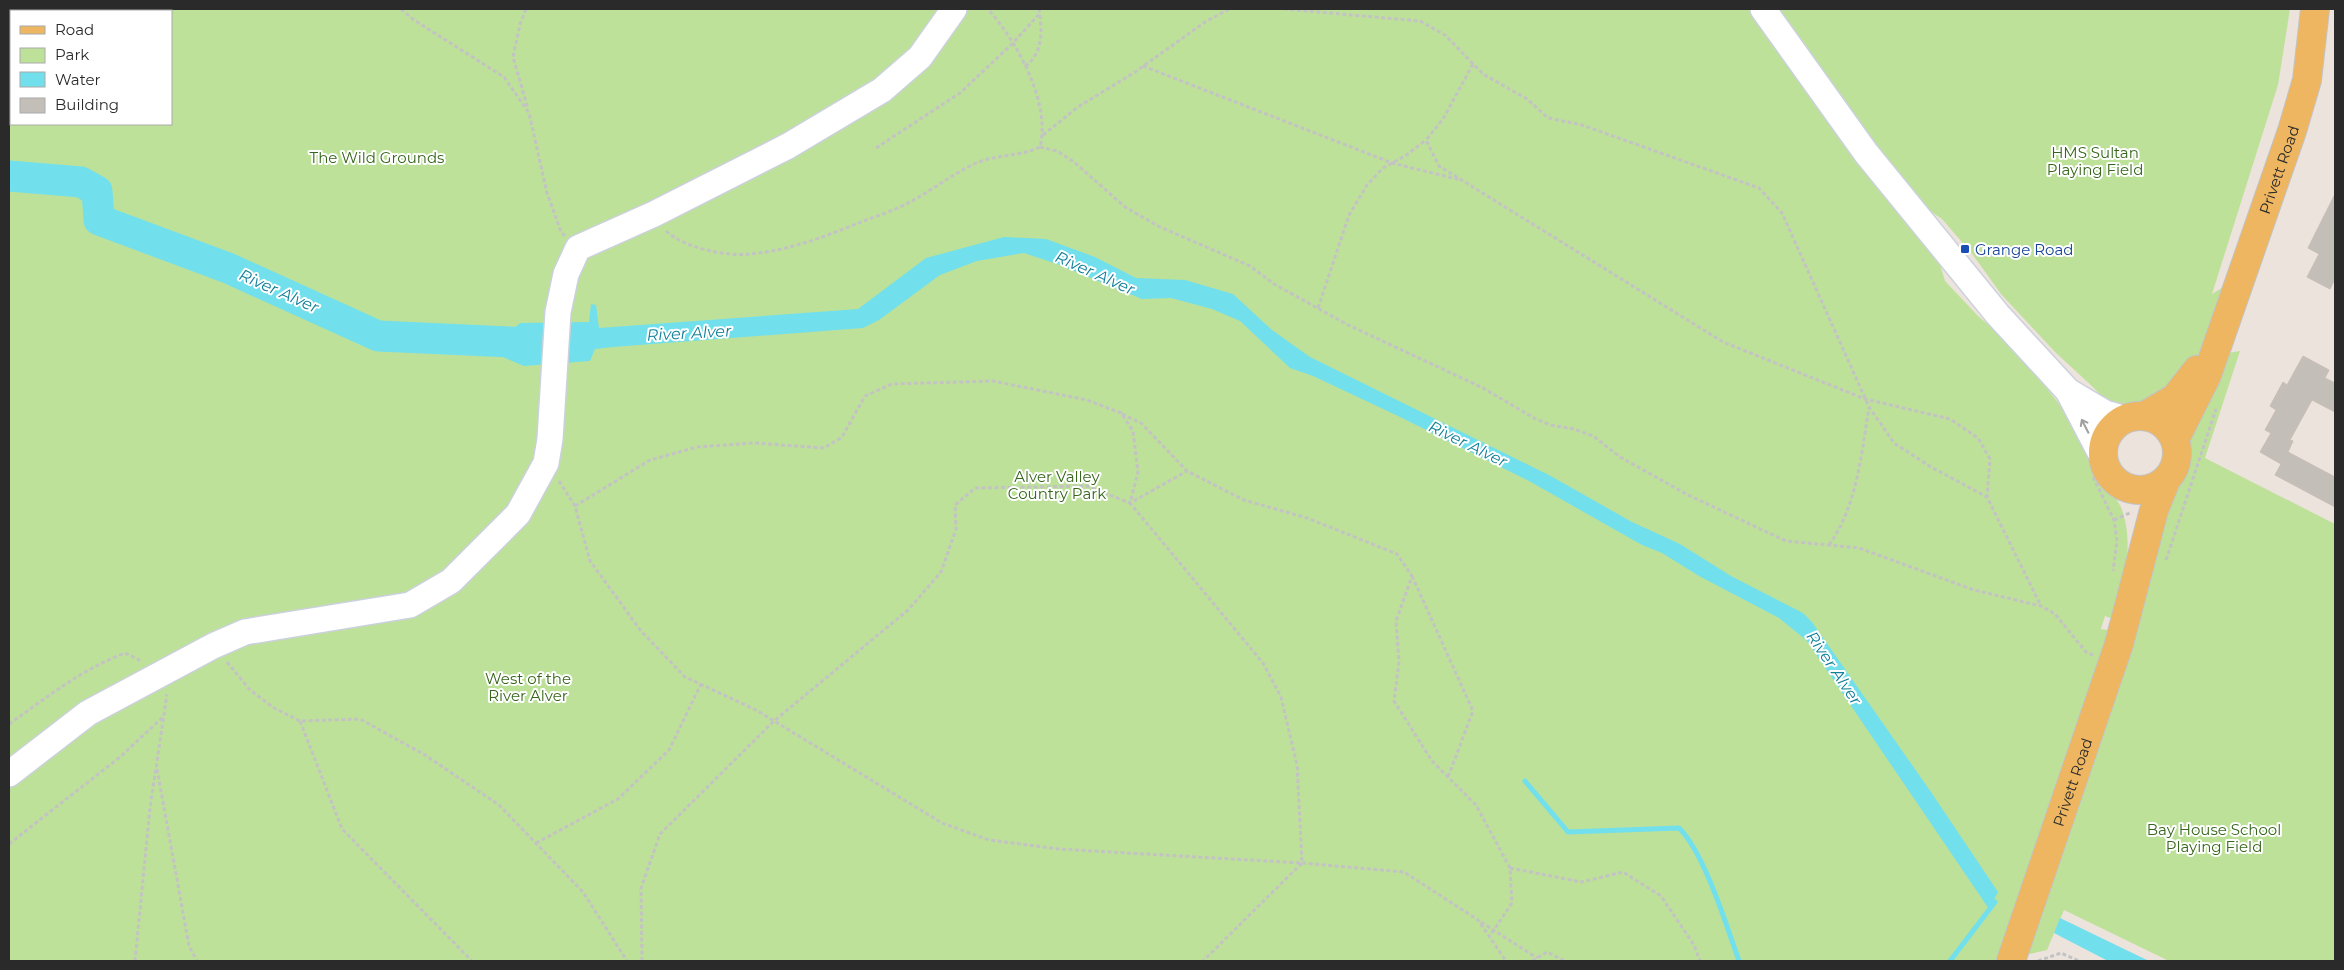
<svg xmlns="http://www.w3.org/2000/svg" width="2344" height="970" font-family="Montserrat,sans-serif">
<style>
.green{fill:#bee19a;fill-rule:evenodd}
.water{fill:#72dfec}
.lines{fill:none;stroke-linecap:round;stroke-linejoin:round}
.stream{stroke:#72dfec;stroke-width:5}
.river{stroke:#72dfec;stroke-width:31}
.building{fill:#c4beb8;stroke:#c7bfb6}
.minor-casing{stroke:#cbd1dc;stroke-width:28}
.major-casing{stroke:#c3c3c3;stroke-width:30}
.path{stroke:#c3c3c3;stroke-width:3;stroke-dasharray:4 2.5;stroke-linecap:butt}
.minor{stroke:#fff;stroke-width:25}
.major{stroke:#eeb660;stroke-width:28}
.oneway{stroke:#9f9f9f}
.transit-dot{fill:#1a4fb4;stroke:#fff;stroke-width:2}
.labels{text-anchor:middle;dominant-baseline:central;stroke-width:4;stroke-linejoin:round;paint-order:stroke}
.park-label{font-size:15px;fill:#37661c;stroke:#fff}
.street-label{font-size:15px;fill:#2a2a2a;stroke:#fff}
.transit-label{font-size:15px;fill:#164399;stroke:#fff;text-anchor:start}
.water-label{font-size:16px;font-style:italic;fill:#107f98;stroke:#fff}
</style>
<rect width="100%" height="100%" fill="#ece3dd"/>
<g class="green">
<path d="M9,9H1751L1938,258L1945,281L1978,316L2015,347L2059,404L2121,507C2135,543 2124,583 2115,620L2105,616L2101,629L2113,631L2001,961H9ZM11,11H171V124H11Z"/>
<path d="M1774,9H2290L2278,85L2212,294L2225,286L2196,361L2175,388L2138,411L2113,409L2094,388L2055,352L2001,294L1973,255L1942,219L1915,201Z"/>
<path d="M2240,351L2205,458L2335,524V961H2169L2064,910L2047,950L2025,955L2168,507L2189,464L2188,445L2199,411L2228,353Z"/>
</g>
<g class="water">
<path d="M1004,237L1046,239L1095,257L1136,278L1185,280L1233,294L1272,330L1310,357L1549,475L1632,522L1680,544L1731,576L1803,613L1812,622L1931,792L1998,892L1989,909L1807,641L1779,618L1699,576L1662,553L1642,545L1529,481L1398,416L1313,376L1290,368L1240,321L1212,309L1171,298L1142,299L1057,264L1024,253L977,261L940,275L879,320L863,328L613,347L595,349L590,361L524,366L489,351L486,335L511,331L520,323L589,322L591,304L596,305L599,328L858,309L926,258Z"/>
<path d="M2060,918L2149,961H2108L2054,933Z"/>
</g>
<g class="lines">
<g class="stream">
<path d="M1525,781L1568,832L1679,828C1704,852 1727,927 1739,961"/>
<path d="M1950,961L1995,902"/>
</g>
<path class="river" d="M9,176L81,182L97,191L99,220L228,268L378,336L530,343"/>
</g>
<g class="building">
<path d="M2335,194V279L2330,289L2307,277L2319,254L2308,248Z"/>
<path d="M2303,356L2329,370L2325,378L2335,383V412L2312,400L2290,440L2293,441L2288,452L2335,477V507L2275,475L2281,464L2260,452L2271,433L2265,430L2276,410L2270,406L2283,382L2287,385Z"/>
</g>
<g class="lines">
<defs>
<g id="minor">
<path d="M1763,9L1866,153L1998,315L2068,391L2105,413L2126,419"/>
<path d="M2068,391L2104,460"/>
<path d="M9,774L88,713L213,646L245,632L410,605L451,581L518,514L546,463L550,439L558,312L566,274L578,248L654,214L788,146L882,90L920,57L954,9"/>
</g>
<g id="major">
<path d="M2144,416L2175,398L2197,370"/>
<circle cx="2140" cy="453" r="37"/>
<path id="s1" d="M2175,439L2207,375L2292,131L2307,80L2315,9"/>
<path id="s2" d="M2011,961L2119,644L2154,510L2166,480"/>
</g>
</defs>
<use href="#minor" class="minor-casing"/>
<use href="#major" class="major-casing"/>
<g class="path">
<path d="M401,9L414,20L504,77L529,113L547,193L561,232L565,236"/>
<path d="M526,9L520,24L513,57L528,109"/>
<path d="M1284,9L1420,21L1445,35L1483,74L1527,99L1548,118L1582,125L1759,188L1782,213L1869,407L1894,443L1931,467L1987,497L2041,606"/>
<path d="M1473,64L1443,119L1426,140L1439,166L1723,342L1865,399L1950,419L1978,438L1990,459L1987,497"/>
<path d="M1025,66C1044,53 1042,29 1039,9"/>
<path d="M1143,66L1392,163L1461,180"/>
<path d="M1043,135L1078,107L1135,72L1205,22L1229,9"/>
<path d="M1040,147L1057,151L1074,162L1125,207L1160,227L1250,266L1274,284L1348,325L1483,388L1534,418L1550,425L1574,429L1593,436L1620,457L1688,495L1786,541L1859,548L1974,590L2041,606L2055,614L2086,652L2093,655"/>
<path d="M876,148L960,93L1012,44L1040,13"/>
<path d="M666,231C683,247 726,257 749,254C789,251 829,235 866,220C880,215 895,210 908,203C931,191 951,175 974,164C995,154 1019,157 1040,147C1051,102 1017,42 988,9"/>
<path d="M1318,308L1349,215L1367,185L1383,168L1405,156L1426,140"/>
<path d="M1122,414L1141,423L1187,471L1244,500L1307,518L1397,554L1412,576L1396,621L1399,662L1394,701L1432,761L1476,805L1510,868L1512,903L1489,937"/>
<path d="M2093,477L2114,520L2117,541L2113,571"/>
<path d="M559,481L575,506L590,561L641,631L685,677L756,710L942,823L989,840L1059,849L1302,863L1404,872L1478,920L1506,961"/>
<path d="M575,506L650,460L697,447L754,443L824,448L842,437L865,396L892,384L993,381L1087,400L1121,413L1133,431L1138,472L1130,503L1263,663L1281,697L1297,765L1302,863L1203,961"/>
<path d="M2114,520L2132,512"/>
<path d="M1829,545C1857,506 1861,455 1869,408"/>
<path d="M2166,560L2216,409"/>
<path d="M1412,576L1473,711L1448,777"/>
<path d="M227,662L250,690L274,708L300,721L360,719L425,755L499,805L583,892L627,961"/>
<path d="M300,721L342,829L472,961"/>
<path d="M9,724C46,698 82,669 125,653L138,659L140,662"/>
<path d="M157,769L189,946L197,961"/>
<path d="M536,843L618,799L669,750L701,684"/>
<path d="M9,844L120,757L163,717"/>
<path d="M1510,868L1582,882L1623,872L1661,896L1694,945L1700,961"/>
<path d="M1481,922L1537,958"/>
<path d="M135,961L150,808L167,694"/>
<path d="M642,961L641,888L660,834L774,721L908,610L941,572L956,529L955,505L975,488L1087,486L1130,503L1187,471"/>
<path d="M1532,961L1547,952L1565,961"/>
<path d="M2038,961L2061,953L2079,961"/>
</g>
<use href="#minor" class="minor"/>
<use href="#major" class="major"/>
</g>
<defs><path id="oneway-shaft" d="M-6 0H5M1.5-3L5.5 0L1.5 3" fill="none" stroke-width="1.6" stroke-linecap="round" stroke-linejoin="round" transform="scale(1.25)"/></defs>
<use class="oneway" href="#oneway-shaft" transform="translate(2085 426) rotate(-117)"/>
<rect class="transit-dot" x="1960" y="244" width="10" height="10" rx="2.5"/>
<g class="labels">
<g class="park-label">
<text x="2095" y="152">HMS Sultan<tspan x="2095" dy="17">Playing Field</tspan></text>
<text x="377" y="157">The Wild Grounds</text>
<text x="1057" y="476">Alver Valley<tspan x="1057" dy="17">Country Park</tspan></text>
<text x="528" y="678">West of the<tspan x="528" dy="17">River Alver</tspan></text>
<text x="2214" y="829">Bay House School<tspan x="2214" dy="17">Playing Field</tspan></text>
</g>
<g class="street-label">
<text stroke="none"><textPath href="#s1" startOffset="289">Privett Road</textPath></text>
<text stroke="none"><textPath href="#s2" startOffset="189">Privett Road</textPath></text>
</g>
<g class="transit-label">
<text x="1975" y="249">Grange Road</text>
</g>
<g class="water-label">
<text transform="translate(1095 273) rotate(24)">River Alver</text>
<text transform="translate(279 291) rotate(24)">River Alver</text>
<text transform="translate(689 333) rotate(-3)">River Alver</text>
<text transform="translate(1468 444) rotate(26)">River Alver</text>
<text transform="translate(1834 668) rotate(56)">River Alver</text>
</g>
</g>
<rect width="2344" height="970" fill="none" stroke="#2a2a2a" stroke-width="20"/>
<rect x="10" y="10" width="162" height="115" fill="#ffffff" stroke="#aaaaaa"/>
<rect x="20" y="26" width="25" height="8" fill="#eeb660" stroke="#aaaaaa"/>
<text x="55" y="35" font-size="15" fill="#2a2a2a">Road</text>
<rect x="20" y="48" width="25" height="15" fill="#bee19a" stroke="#aaaaaa"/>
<text x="55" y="60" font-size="15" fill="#2a2a2a">Park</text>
<rect x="20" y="72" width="25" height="15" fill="#72dfec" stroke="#aaaaaa"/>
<text x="55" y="85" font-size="15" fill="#2a2a2a">Water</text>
<rect x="20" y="98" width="25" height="15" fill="#c4beb8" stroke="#aaaaaa"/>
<text x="55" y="110" font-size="15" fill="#2a2a2a">Building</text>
</svg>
